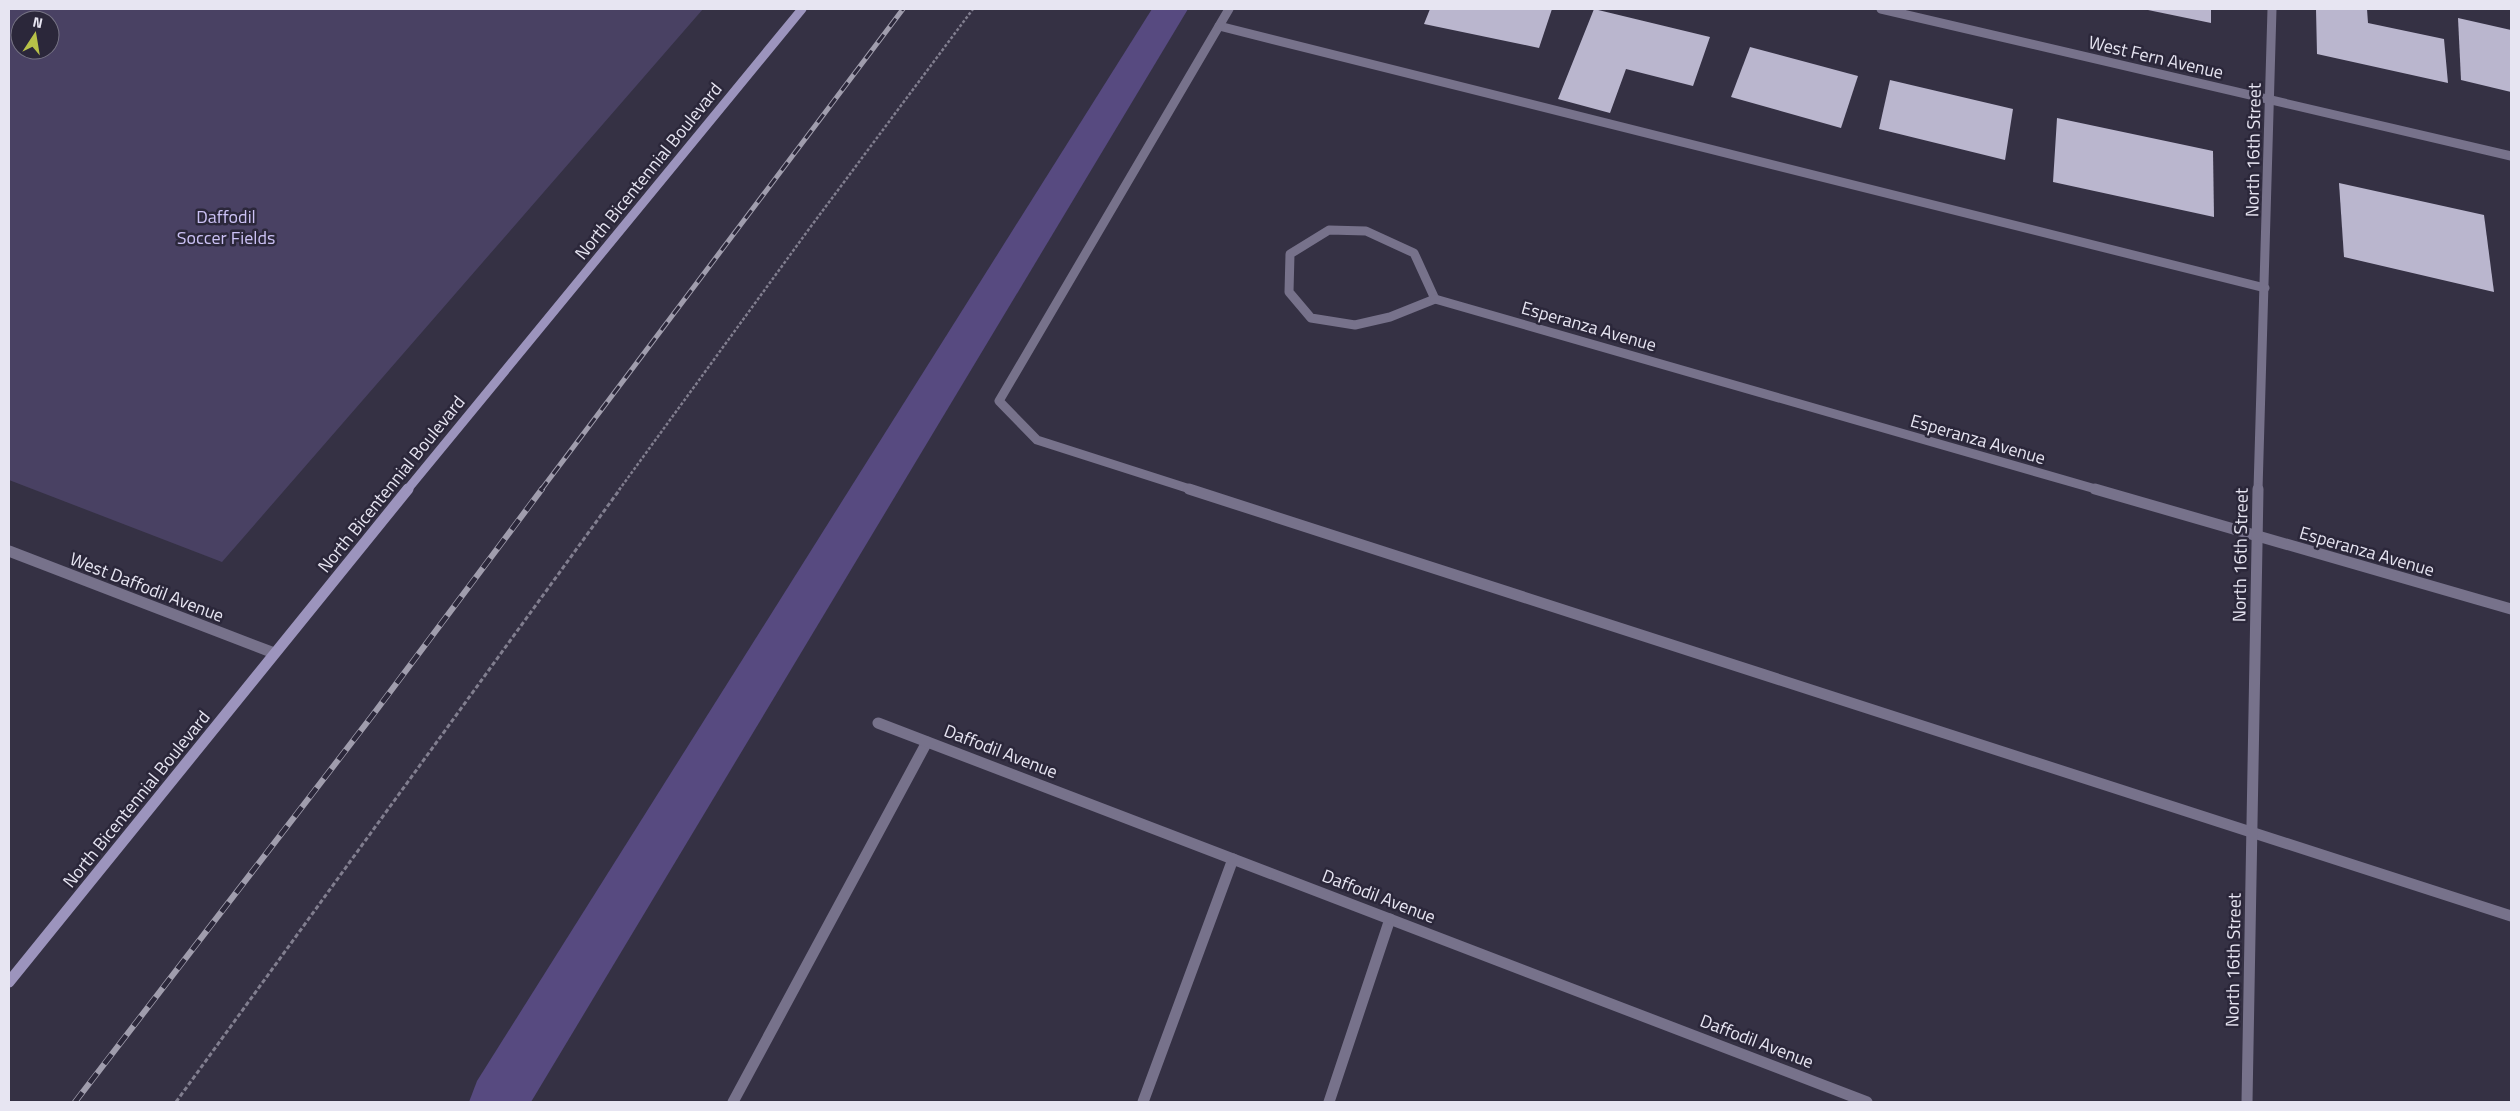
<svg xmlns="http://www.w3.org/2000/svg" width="2520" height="1111" font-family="'Titillium Web',sans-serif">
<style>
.green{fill:#494163;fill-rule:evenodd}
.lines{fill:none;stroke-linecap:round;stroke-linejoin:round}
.canal{fill:#574a80;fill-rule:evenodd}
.building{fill:#bab6ce}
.path-far1{stroke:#817e8f;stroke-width:2.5;stroke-dasharray:3 2;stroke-linecap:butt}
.path{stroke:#817e8f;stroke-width:3;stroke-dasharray:4.5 2.5;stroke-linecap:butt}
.lane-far1{stroke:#77728b;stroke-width:9}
.lane{stroke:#77728b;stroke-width:11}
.street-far1{stroke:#77728b;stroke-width:9}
.street{stroke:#77728b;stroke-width:11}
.secondary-far1{stroke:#9c94bd;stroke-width:9}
.secondary{stroke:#9c94bd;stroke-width:11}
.rail-far1-casing{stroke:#a09dad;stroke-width:5}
.rail-casing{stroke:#a09dad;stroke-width:6}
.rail-far1{stroke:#2b273a;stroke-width:3;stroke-dasharray:10;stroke-linecap:butt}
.rail{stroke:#2b273a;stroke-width:4.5;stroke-dasharray:12;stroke-linecap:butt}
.labels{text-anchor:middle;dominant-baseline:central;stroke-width:5;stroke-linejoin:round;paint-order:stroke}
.street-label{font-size:18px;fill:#e7e5f2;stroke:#2b273a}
.park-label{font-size:18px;fill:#ccc2f5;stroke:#2b273a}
</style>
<rect width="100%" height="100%" fill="#353144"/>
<path class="green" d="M9,9H703L222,562L9,480ZM20,20H50V50H20Z"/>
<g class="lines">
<path class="canal" d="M1152,9H1188L531,1102H469L477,1081Z"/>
</g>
<g class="building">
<path d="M1430,9H1552L1539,48L1424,24Z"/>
<path d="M1594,9L1710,37L1693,86L1626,69L1610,113L1558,99Z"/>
<path d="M2148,9H2211V23L2148,10Z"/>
<path d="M2316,9H2367L2368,23L2444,39L2448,83L2317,54Z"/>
<path d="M2458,18L2511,30V92L2461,80Z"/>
<path d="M1750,47L1858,76L1841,128L1731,97Z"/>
<path d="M1890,80L2013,109L2005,160L1879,129Z"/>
<path d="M2057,118L2213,151L2214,217L2053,182Z"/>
<path d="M2339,183L2484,215L2494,292L2344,257Z"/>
</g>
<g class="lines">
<path class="path-far1" d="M619,490L809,229L973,9"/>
<path class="path" d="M176,1102L620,489"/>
<g class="lane-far1">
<path d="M1219,26L2265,288"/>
<path d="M1193,490L1037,440L999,401L1229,9"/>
</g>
<g class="lane">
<path d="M1189,489L2511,916"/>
<path d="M733,1102L927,742"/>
<path d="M1143,1102L1233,859"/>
<path d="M1329,1102L1390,919"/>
</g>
<g class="street-far1">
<path d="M1881,9L2511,156"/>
<path d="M1329,230L1366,231L1414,253L1435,299L1390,317L1355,325L1311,318L1289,292L1290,254Z"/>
<path d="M1435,299L2099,490"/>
<path d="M2258,490L2272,9"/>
</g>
<g class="street">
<path d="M2095,489L2511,609"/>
<path d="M9,551L274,653"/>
<path d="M878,723L1867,1102"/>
<path d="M2247,1102L2258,489"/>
</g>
<path class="secondary-far1" d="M407,490L802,9"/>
<path class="secondary" d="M9,982L408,489"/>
<defs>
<path id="rail-far1" d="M541,490L903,9"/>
<path id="rail" d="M75,1102L372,716L542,489"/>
</defs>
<use href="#rail-far1" class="rail-far1-casing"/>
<use href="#rail" class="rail-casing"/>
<use href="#rail-far1" class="rail-far1"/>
<use href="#rail" class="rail"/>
</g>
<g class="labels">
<g class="street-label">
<text transform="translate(2156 57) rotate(13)">West Fern Avenue</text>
<text transform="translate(2253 150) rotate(-89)">North 16th Street</text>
<text transform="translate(648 171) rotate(-51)">North Bicentennial Boulevard</text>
<text transform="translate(1589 326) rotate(16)">Esperanza Avenue</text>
<text transform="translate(1978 439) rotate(16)">Esperanza Avenue</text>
<text transform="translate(391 484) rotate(-51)">North Bicentennial Boulevard</text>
<text transform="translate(2367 551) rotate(16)">Esperanza Avenue</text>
<text transform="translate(2240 555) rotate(-89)">North 16th Street</text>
<text transform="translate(147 587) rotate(21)">West Daffodil Avenue</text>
<text transform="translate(1001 751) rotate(21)">Daffodil Avenue</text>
<text transform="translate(136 799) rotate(-51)">North Bicentennial Boulevard</text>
<text transform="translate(1379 896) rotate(21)">Daffodil Avenue</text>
<text transform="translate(2233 960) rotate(-89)">North 16th Street</text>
<text transform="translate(1757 1041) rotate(21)">Daffodil Avenue</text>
</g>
<g class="park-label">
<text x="226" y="216">Daffodil<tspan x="226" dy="21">Soccer Fields</tspan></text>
</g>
</g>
<rect width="2520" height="1111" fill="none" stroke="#e7e5f2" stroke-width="20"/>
<g transform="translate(35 35) rotate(12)"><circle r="24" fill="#2b273a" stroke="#767384"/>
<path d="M0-4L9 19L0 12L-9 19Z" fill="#b7c148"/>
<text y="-8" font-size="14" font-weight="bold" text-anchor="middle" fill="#e7e5f2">N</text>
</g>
</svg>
